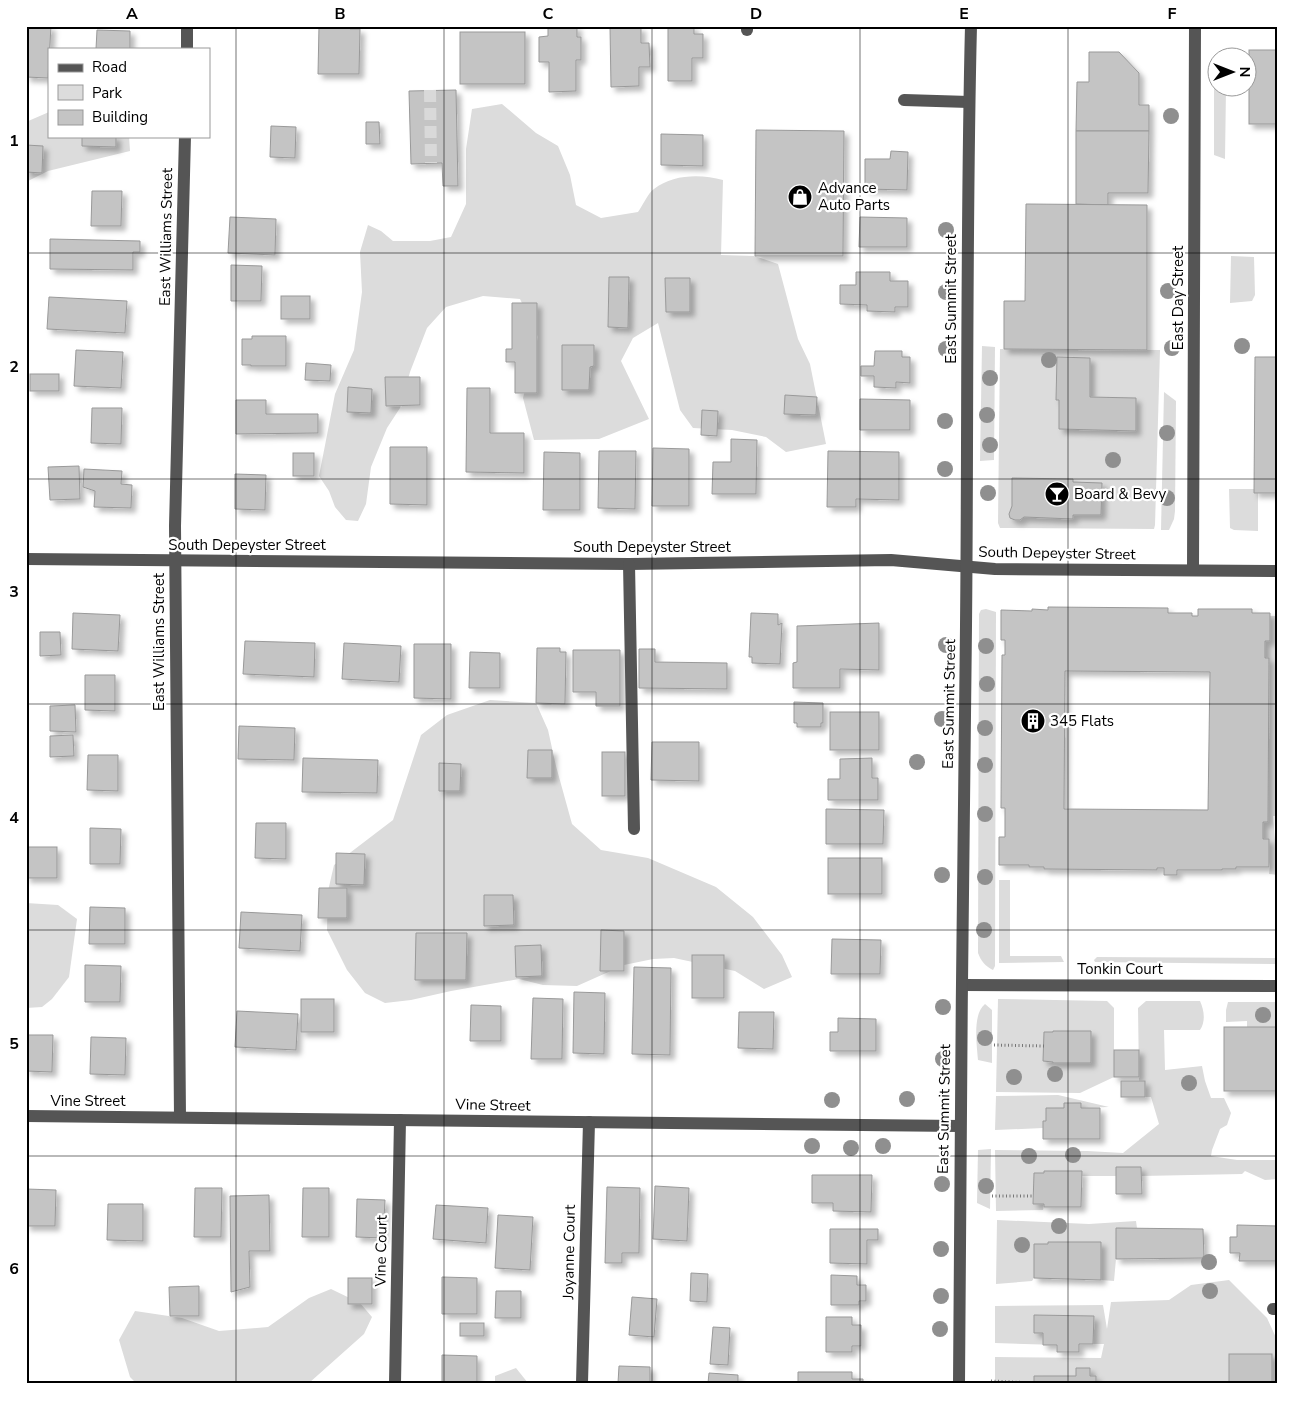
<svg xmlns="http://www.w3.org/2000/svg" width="1304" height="1409" font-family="'Nunito Sans',sans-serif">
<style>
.green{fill:#dcdcdc}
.building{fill:#c4c4c4;stroke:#999;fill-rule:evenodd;filter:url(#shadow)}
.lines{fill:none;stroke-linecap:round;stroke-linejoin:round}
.minor-tunnel{stroke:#d9d9d9;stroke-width:12;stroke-dasharray:12 6;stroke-linecap:butt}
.path{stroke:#777;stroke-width:3;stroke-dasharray:1 2.5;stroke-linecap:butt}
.minor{stroke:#555;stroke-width:12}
.tree{fill:#8f8f8f}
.grid{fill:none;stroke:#000;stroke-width:1;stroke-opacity:0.55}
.labels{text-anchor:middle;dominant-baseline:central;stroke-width:4.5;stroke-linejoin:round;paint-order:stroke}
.poi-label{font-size:15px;fill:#000;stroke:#fff;text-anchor:start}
.street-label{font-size:15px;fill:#000;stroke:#fff}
.neatline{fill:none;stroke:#000;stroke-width:2}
.grid-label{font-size:16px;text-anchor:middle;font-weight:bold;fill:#000}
</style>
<defs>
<filter id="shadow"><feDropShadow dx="4.5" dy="4.5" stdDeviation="2.5" flood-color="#0004"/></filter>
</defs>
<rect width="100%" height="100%" fill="#fff"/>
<g class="green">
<path d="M1214,72H1216V88H1226L1225,159L1214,155Z"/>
<path d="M502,104L536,133L558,146L570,175L576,205L601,218L638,212C643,205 648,193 654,189C673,174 701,174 723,180L721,255L755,256L778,264L798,339L810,364L826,444L786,452L766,437L732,430L693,428L680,410L658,323L633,338L621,361L649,419L599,439L534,440L523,398L538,337L520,299L483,296L446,307L427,328L410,372L400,408L387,428L371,467L366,504L358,521L346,520L335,507L329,491L319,476L335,394L354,350L362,292L360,252L368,225L381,231L393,241H430L451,237L466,204V149L472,109Z"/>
<path d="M49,112V136H129L130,151L48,171L26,182V122Z"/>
<path d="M1231,256L1254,257L1255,295L1252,301L1230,303Z"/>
<path d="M982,346L995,347L994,460L980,461Z"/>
<path d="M1000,349L1160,350L1155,525L1154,529L1000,528L998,523Z"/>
<path d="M1164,392L1176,401L1175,511L1174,519L1169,530H1161Z"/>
<path d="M1229,489H1254V493H1258V531L1234,530L1230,528Z"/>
<path d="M986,609L996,612L995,966L993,970C985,966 981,961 978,953L979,614L981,610Z"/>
<path d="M1270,616H1278L1276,626L1275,816H1273L1278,875L1269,874L1270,866L1263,839V822H1268L1269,658H1265V641Z"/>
<path d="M490,700L536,703L548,730L556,766L572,824L601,850L648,858L716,887L753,917L782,955L792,977L764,989L735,971L674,958L653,959L624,965L577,986L543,985L519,979L451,991L411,1000L385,1003L365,993L347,970L327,930L328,891L334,865L393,820L421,735L447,715Z"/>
<path d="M999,880H1010V956H1061L1064,962L999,963Z"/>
<path d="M26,903L58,905L77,919L69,977L52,999L42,1007L26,1008Z"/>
<path d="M1097,957L1278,958V964L1095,962L1094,960Z"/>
<path d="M998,999L1107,1001L1114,1008V1077L1080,1093L996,1092Z"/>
<path d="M1146,1001H1200C1204,1010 1206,1021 1200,1030H1164L1165,1070L1202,1066L1205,1081L1211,1098H1224L1231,1113L1227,1125L1220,1129L1212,1150L1211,1156L1237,1160H1278V1179L1265,1180L1245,1171L1242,1174L1141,1176V1167H1116V1176H1082L1034,1173L1033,1204H1044L1043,1210L996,1211L995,1150L1087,1151L1123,1153L1159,1124L1151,1097H1145V1081H1139V1077L1138,1008Z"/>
<path d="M1228,1002H1278V1027H1247V1021L1226,1022V1010Z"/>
<path d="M985,1004L992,1010V1063L978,1060C977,1046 972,1014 985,1004Z"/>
<path d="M1058,1095L1109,1107L1081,1108V1103H1064V1108H1046V1121H1043V1128L995,1130L996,1096Z"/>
<path d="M991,1149L990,1209L977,1203L978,1150Z"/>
<path d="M997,1220L1089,1224L1136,1221L1137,1228L1116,1229V1259L1114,1281L1101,1280V1242H1048V1244H1034V1278L1032,1281L996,1284Z"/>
<path d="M1229,1280L1267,1318L1278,1342V1383H995V1357L1101,1358L1104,1344H1079V1352H1057V1345L995,1343V1306L1103,1305L1107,1329L1111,1302L1169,1300L1191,1285Z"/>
<path d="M331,1289L360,1303L372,1317L364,1334L309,1383H136L130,1377L119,1340L135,1311L182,1318L219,1331L268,1327L309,1298Z"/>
<path d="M516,1368L528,1383H495V1376Z"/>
</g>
<g class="building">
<path d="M26,26H51L48,78L26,77Z"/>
<path d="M319,26H351L350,29H360L359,74H318Z"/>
<path d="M548,26H577V37H581V60H576V91L549,92V62H539V37L548,36Z"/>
<path d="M668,26H694V34H703V58H692V81H668Z"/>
<path d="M610,27H641V43H649L650,67H639V86L611,87Z"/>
<path d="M97,30L130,31V49H96Z"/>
<rect x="460" y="32" width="65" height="52"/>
<rect x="1249" y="50" width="29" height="74"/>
<path d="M1089,52H1119L1139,73V105H1149V131H1076L1077,82H1089Z"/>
<path d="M456,90L458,186H443L442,163L411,164L409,91Z"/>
<path d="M366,122H379L380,144H366Z"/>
<path d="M271,126L296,127L295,158L270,157Z"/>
<path d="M756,130L844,131L843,256H755Z"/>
<path d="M1076,131H1149L1148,193H1108V205L1076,204Z"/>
<path d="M661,134L703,135V166L661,165Z"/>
<path d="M82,136H116V147L82,146Z"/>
<path d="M26,145L43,146L42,173L26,172Z"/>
<path d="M891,151L908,152L907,190L865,189V159H890Z"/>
<path d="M92,191H122L121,226H91Z"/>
<path d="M1026,204L1147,205V350L1004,349V301H1025Z"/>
<path d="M230,217L276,219L275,255L228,253Z"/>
<path d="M860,217L907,218V247H859Z"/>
<path d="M50,239L140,241V252H133V270L50,269Z"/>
<path d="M231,265L262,266L261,301H231Z"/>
<path d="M856,272H890V281H908V307H895V312L867,311V305L840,304V285H856Z"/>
<path d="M609,277H629L628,328L608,327Z"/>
<path d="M665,278H690V312H666Z"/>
<rect x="281" y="296" width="29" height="23"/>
<path d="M49,297L127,301L125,333L47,329Z"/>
<path d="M512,303H537V393H515V362H506V349H512Z"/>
<path d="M252,336H286V366H251V365H242V339H252Z"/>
<path d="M562,345H594V366L590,367L589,390H562Z"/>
<path d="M76,350L123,352L121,388L74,386Z"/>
<path d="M875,351H902V357H910V383L896,382V388L874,387V376H861V366H874Z"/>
<path d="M1057,357L1090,358V397L1136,398V431L1059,429V400H1056Z"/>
<path d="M1255,357H1278V493H1254Z"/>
<path d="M306,363L331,365L330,381L305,380Z"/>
<rect x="30" y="374" width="29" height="17"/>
<path d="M385,377H420V405L386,406Z"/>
<path d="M348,387L372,389L371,413L347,412Z"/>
<path d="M467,388H490V433H524V473L466,472Z"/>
<path d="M785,395L817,397L816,415L784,414Z"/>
<path d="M860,399L910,400V430H860Z"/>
<path d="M236,400H266V414H318V433L236,434Z"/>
<path d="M92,408H122L121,444L91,443Z"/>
<path d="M702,410L718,411L717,436L701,435Z"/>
<path d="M731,439L757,440L756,494H712L713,462H731Z"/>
<path d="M390,447H427V505L390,504Z"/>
<path d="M653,448L689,449V506H652Z"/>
<path d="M599,451H636L635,509L598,508Z"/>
<path d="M828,451L899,452V500L856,499V507H827Z"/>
<path d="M544,452L580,453V510H543Z"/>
<rect x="293" y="453" width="21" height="23"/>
<path d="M79,466L80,499L50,500L48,467Z"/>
<path d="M84,469L122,471L121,484L132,485L131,508L94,507L95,491L83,487Z"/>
<path d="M235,474L266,475L265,510L235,509Z"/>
<path d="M1012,478L1073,479V482L1102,483L1101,515H1073V519L1024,517L1020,520H1015L1010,518L1009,514L1012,506Z"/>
<path d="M1048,607L1168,608V613H1192V616H1198V609H1252V613H1270V641H1265V658H1269L1268,822H1263V839H1269V867H1236V869H1222V870H1177V875H1164V868H1157V870L1044,869V867H1029V865H999V837H1005V808H1001L1002,655H1005V640H1001V610L1032,611V609L1048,610ZM1065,671L1210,672L1208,810L1064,809Z"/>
<path d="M73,613L120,615L118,651L72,649Z"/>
<path d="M751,613L778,614V625L782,623L780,664L752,663V657H749Z"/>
<path d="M879,623V670L840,669V688H793V663L797,662V626Z"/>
<path d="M40,632H60L61,655L40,656Z"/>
<path d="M245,641L315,643L314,677L243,674Z"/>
<path d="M344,643L401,646L399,682L342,679Z"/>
<path d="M414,644H451V699L414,698Z"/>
<path d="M537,648H560V652H566L565,704L536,703Z"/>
<path d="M639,649H655V662L727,663V689L639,688Z"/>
<path d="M573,650H620V706H596V692H573Z"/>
<path d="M470,652L500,653V688H469Z"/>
<path d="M85,675H115V711L85,710Z"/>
<path d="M794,702L823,703V723H821V727H797V723H794Z"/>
<path d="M75,705L76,732L50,731V706Z"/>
<rect x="830" y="712" width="49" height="38"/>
<path d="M239,726L295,728L294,760L238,759Z"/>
<path d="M73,735L74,756L50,757V736Z"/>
<path d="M652,742H699V781L651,780Z"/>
<path d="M528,750H552V778H527Z"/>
<rect x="602" y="752" width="23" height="44"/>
<path d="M88,755H118V791L87,790Z"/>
<path d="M303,758L378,760L377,793L302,792Z"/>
<path d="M872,758V778H878V800H828V779H840V759Z"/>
<path d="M439,763L461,764L460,791H439Z"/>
<path d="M826,809L884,810L883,844H826Z"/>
<path d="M256,823H286V859L255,858Z"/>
<path d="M90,828L121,829L120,864H90Z"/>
<rect x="26" y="847" width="31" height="31"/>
<path d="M336,853L365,854L364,885L336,884Z"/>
<rect x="828" y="858" width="54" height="36"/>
<path d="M319,888H347V918H318Z"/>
<path d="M484,895H513L514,925L484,926Z"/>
<path d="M90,907L125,908V944H89Z"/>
<path d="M241,912L302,915L300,951L239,948Z"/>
<path d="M601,930L624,931V971H600Z"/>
<path d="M416,933H467L466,980H415Z"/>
<path d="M832,939L881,940L880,974H831Z"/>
<path d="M541,945L542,976L516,977L515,946Z"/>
<rect x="692" y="955" width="32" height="43"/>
<path d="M85,965L121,966L120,1002H85Z"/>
<path d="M634,967L671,968L670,1055L632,1054Z"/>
<path d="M574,992L605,993L604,1054L573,1053Z"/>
<path d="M533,998L563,999L562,1059H531Z"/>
<rect x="301" y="999" width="33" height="33"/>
<path d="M471,1005L501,1006V1041H470Z"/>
<path d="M237,1011L298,1014L296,1050L235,1047Z"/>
<path d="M739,1012H774L773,1049L738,1048Z"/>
<path d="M838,1018L876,1019V1051H830V1032H838Z"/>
<rect x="1224" y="1027" width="54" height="64"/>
<path d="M1053,1031H1091V1063H1053V1062L1043,1061L1044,1032H1053Z"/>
<path d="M26,1035H53L52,1072L26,1071Z"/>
<path d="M91,1037L126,1038L125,1075L90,1074Z"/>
<rect x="1114" y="1050" width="25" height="27"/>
<rect x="1121" y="1081" width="24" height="16"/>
<path d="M1064,1103H1081V1108H1100V1139H1043V1121H1046V1108H1064Z"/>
<path d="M1116,1167H1141L1142,1194H1116Z"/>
<path d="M1044,1171H1082L1081,1207H1044V1204H1033L1034,1173H1044Z"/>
<path d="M812,1175H872L871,1212L833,1211V1203H812Z"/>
<path d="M655,1186L689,1188L687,1241L653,1239Z"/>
<path d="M607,1187L640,1188L639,1253H622V1263H605Z"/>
<path d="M195,1188H222L221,1237H194Z"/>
<path d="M303,1188H329V1237H302Z"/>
<path d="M26,1189L56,1190L55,1226H26Z"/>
<path d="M269,1195L270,1251H249L250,1287L231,1292L230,1196Z"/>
<path d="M357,1199L385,1200L383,1238L356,1237Z"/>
<path d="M108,1204H143V1241L107,1240Z"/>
<path d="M436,1205L488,1208L486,1243L433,1239Z"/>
<path d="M498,1215L533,1217L530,1270L495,1268Z"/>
<path d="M1237,1225L1278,1226V1261H1239L1240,1253H1230V1237H1237Z"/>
<path d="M1116,1228L1203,1229L1204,1258L1116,1259Z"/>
<path d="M830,1229H878V1240H867V1264L830,1263Z"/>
<path d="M1048,1242H1101V1280L1034,1278V1244H1048Z"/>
<path d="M691,1273L708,1274L707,1302L690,1301Z"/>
<path d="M831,1275L857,1276V1285H866V1301H859V1305H831Z"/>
<path d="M442,1277L477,1278V1314H442Z"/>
<rect x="348" y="1278" width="24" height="26"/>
<path d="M199,1286V1316H170L169,1287Z"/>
<path d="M496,1291H521V1318H495Z"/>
<path d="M632,1297L657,1299L654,1337L629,1335Z"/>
<path d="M1034,1315L1094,1316L1093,1344H1079V1352H1057V1345H1043V1333H1034Z"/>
<path d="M826,1317H852V1325H861V1346H852V1352H826Z"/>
<rect x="460" y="1323" width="24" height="13"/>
<path d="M713,1327L730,1328L728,1365L710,1364Z"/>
<rect x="1229" y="1354" width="43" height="29"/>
<path d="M442,1355L477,1356V1383H442Z"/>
<path d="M619,1366L650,1367V1383H618Z"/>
<path d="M1076,1368H1090V1376H1096V1383H1034V1376H1076Z"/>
<path d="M798,1372H852V1379H863V1383H798Z"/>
<path d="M709,1373L738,1375V1383H708Z"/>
</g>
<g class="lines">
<path class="minor-tunnel" d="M430,90L431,163"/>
<g class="path">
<path d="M994,1045L1044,1046"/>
<path d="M992,1196H1034"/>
<path d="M991,1381L1034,1383"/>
</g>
<g class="minor">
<path d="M747,30V26"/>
<path d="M187,49V26"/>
<path d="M904,100L969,102"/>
<path d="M26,559L629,564L891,560L995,569L1278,571"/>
<path d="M629,564L634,829"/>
<path d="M1193,570L1195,26"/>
<path d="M963,985L1278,986"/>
<path d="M26,1116L960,1126"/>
<path d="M180,1117L175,526L185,136"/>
<path d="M1273,1309H1278"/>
<path d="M395,1383L400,1120"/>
<path d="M582,1383L589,1122"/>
<path d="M959,1383C959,1131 964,878 966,626C968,426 966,226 971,26"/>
</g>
</g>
<g class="tree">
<circle cx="1171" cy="116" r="8"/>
<circle cx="946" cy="230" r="8"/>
<circle cx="1168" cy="291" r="8"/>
<circle cx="946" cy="292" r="8"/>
<circle cx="1242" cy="346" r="8"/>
<circle cx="1172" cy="348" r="8"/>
<circle cx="946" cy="349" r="8"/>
<circle cx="1049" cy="360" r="8"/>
<circle cx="990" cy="378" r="8"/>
<circle cx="987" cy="415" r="8"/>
<circle cx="945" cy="421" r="8"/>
<circle cx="1167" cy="433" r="8"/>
<circle cx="990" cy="445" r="8"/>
<circle cx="1113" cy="460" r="8"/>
<circle cx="945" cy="469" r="8"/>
<circle cx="988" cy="493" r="8"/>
<circle cx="1167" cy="498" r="8"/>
<circle cx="946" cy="645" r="8"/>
<circle cx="986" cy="646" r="8"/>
<circle cx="987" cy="684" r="8"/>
<circle cx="942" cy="719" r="8"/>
<circle cx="985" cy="728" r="8"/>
<circle cx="917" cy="762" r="8"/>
<circle cx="985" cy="765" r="8"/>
<circle cx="985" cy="814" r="8"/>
<circle cx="942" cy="875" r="8"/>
<circle cx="985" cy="877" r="8"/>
<circle cx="984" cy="930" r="8"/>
<circle cx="943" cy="1007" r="8"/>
<circle cx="1263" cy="1015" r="8"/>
<circle cx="985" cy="1038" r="8"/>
<circle cx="943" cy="1059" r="8"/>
<circle cx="1055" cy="1074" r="8"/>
<circle cx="1014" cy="1077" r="8"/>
<circle cx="1189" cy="1083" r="8"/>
<circle cx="907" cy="1099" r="8"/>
<circle cx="832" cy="1100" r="8"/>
<circle cx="812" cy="1146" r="8"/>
<circle cx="883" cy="1146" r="8"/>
<circle cx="851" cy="1148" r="8"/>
<circle cx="1073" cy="1155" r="8"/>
<circle cx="1029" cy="1156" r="8"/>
<circle cx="942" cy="1184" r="8"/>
<circle cx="986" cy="1186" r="8"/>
<circle cx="1059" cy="1226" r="8"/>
<circle cx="1022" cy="1245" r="8"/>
<circle cx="941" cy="1249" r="8"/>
<circle cx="1209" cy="1262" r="8"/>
<circle cx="1210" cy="1291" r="8"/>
<circle cx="941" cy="1296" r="8"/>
<circle cx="940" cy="1329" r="8"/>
</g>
<path class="grid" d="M236,26V1383M444,26V1383M652,26V1383M860,26V1383M1068,26V1383M26,253H1278M26,479H1278M26,704H1278M26,930H1278M26,1156H1278"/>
<defs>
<symbol id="shop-disc" viewBox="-11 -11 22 22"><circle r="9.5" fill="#000" stroke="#fff"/><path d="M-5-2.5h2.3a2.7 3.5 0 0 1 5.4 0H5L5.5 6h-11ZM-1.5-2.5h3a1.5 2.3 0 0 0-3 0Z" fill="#fff"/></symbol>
<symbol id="bar-disc" viewBox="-11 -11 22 22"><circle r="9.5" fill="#000" stroke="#fff"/><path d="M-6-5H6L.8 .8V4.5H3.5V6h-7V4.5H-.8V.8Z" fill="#fff"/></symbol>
<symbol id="building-disc" viewBox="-11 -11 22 22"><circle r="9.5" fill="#000" stroke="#fff"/><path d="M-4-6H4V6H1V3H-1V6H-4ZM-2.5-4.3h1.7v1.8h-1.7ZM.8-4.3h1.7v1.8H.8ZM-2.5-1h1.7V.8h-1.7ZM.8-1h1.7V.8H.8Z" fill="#fff"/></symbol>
</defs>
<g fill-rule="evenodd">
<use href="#shop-disc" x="786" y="183" width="28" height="28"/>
<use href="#bar-disc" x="1043" y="480" width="28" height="28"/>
<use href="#building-disc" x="1019" y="707" width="28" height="28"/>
</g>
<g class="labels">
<g class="poi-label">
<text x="818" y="188">Advance<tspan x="818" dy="17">Auto Parts</tspan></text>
<text x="1074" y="494">Board &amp; Bevy</text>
<text x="1050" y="721">345 Flats</text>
</g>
<g class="street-label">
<text transform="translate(166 237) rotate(-89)">East Williams Street</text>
<text transform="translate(1178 298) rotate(-90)">East Day Street</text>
<text transform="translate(951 299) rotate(-90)">East Summit Street</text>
<text x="247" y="545">South Depeyster Street</text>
<text x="652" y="547">South Depeyster Street</text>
<text transform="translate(1057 553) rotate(1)">South Depeyster Street</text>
<text transform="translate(159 642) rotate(-90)">East Williams Street</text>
<text transform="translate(949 704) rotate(-89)">East Summit Street</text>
<text x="1120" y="969">Tonkin Court</text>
<text x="88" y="1101">Vine Street</text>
<text transform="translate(493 1105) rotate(1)">Vine Street</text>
<text transform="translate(944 1109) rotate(-89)">East Summit Street</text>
<text transform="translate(381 1251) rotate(-89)">Vine Court</text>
<text transform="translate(569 1252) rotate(-89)">Joyanne Court</text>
</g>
</g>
<rect width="1304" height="1409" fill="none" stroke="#ffffff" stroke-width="55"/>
<rect x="48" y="48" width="162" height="90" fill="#ffffff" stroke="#999999"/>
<rect x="58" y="64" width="25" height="8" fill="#555555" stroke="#999999"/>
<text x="92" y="72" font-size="15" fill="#000000">Road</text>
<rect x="58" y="85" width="25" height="15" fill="#dcdcdc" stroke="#999999"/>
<text x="92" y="98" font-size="15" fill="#000000">Park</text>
<rect x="58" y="110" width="25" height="15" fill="#c4c4c4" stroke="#999999"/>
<text x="92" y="122" font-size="15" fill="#000000">Building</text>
<g transform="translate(1232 72) rotate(90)"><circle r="24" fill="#ffffff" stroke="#999999"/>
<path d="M0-4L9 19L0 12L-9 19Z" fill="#000000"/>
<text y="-8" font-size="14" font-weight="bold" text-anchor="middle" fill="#000000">N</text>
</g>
<rect x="28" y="28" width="1248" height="1354" class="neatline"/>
<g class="grid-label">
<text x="132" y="19">A</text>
<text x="340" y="19">B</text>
<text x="548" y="19">C</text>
<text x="756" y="19">D</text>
<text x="964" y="19">E</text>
<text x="1172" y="19">F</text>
<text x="14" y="146">1</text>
<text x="14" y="372">2</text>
<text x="14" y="597">3</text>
<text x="14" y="823">4</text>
<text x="14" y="1049">5</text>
<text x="14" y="1274">6</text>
</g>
</svg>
